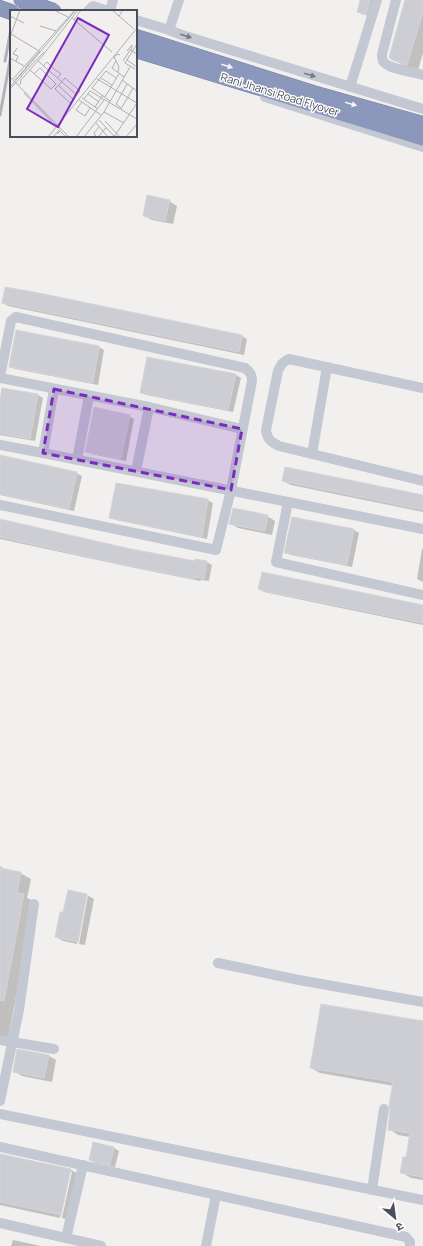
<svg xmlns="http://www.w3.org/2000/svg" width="423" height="1246" font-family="Manrope,'Noto Sans Devanagari',sans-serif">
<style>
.shadow{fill:#0003}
.building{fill:#cdced4;stroke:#d4d4da}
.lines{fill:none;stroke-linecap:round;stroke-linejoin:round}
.highway-casing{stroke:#7682a6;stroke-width:16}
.minor{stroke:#c4c8d3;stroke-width:10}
.highway{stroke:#8b97bb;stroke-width:15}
.rail{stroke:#b2b3b9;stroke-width:3}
.highway-bridge-casing{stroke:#7682a6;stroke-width:16;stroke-linecap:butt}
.highway-bridge{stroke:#8b97bb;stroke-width:15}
.oneway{fill:#747986}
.oneway2{fill:#f3f5f8}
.marked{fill:#7b2cbf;fill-opacity:0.2;stroke:#7b2cbf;stroke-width:3;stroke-dasharray:8 5;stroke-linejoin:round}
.labels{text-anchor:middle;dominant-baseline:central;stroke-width:3;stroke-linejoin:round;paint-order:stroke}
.street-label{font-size:11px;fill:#494e5c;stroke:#fff}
.inset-road{fill:none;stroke:#aeafb4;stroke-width:1}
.view{fill:#7b2cbf;fill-opacity:0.15;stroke:#7b2cbf;stroke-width:2}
.inset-edge{fill:none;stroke:#494e5c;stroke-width:2}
</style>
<rect width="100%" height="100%" fill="#f2f0ef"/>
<g class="shadow">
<path d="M361,0H377L371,17L358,12Z"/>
<path d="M407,0H423V53L418,70L404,66L393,59Z"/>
<path d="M169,201L177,206L173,224L152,220L144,216Z"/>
<path d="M39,294L242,336L247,339L244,355L8,306L3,303Z"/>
<path d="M99,347L104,350L98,385L15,369L10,366Z"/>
<path d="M148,358L236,375L241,378L233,412L146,395L141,392Z"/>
<path d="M38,395L43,398L35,441L0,435V405Z"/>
<path d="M129,416L134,419L126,461L91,454L86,451Z"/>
<path d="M0,457L76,473L82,476L74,511L0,495Z"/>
<path d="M283,481L423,496V512L291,485Z"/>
<path d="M207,500L213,503L207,539L116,520L110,517Z"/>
<path d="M267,516L275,521L272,535L238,528L230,523Z"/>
<path d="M0,521L196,563V560L207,562L212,565L209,581L201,580L200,581L130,567L0,539Z"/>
<path d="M354,530L359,533L352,567L291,555L286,552Z"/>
<path d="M422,549H423V582L417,579Z"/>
<path d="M259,589L423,607V625L264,592Z"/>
<path d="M0,866L3,868V870L20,873L31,879L27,898L34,901L8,1039L0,1038Z"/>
<path d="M69,891L87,895L94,899L85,945L79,944L88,895H86L77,944L63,941L56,937L61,913H64Z"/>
<path d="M423,1022V1180L411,1178L401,1172L406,1159L410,1137L398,1135L389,1129L394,1086L320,1073L311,1068Z"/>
<path d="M49,1056L56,1060L52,1082L22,1076L14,1071Z"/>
<path d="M114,1148L119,1151L115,1167L96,1163L90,1160Z"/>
<path d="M0,1155L71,1170L81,1176L72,1221L62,1218L72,1172H70L60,1218L0,1205Z"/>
<path d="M13,1240L41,1246H11Z"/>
</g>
<g class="building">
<path d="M360,0H370L366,15L357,12Z"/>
<path d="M405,0H423V12L407,65L392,60L389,57Z"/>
<path d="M147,195L170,200L165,221L143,216Z"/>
<path d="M5,287L39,293L242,335L239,352L2,303Z"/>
<path d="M16,330L99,346L93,383L9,367Z"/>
<path d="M147,357L236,374L228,410L140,393Z"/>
<path d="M2,388L38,394L30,439L0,433V400Z"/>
<path d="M94,407L130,415L121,459L85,452Z"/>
<path d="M0,455L77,472L69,509L0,494Z"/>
<path d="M285,467L423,495V510L282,481Z"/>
<path d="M116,483L208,499L202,537L109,518Z"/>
<path d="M233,508L268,515L265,531L229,524Z"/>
<path d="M292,517L354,529L347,565L284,553Z"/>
<path d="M0,519L126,548L195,561V559L207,561L204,579L195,577V579L124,565L0,537Z"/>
<path d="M262,572L423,605V623L264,591L258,589Z"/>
<path d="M0,868L21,872L17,893L24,894L4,1001L0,1000Z"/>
<path d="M68,890L87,894L78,942L55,937L60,912H63Z"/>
<path d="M321,1004L423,1021V1177L400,1173L403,1157H406L410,1133L388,1130L390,1110L389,1105L393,1082L310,1068Z"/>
<path d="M17,1049L49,1055L44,1078L13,1072Z"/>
<path d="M93,1142L114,1147L110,1165L89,1160Z"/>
<path d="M0,1154L71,1169L61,1215L0,1202Z"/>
</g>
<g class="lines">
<defs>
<g id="highway">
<path d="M0,8L11,12"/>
<path d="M136,37L313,93L423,124"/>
<path d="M136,50L423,138"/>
</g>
</defs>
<use href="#highway" class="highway-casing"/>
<g class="minor">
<path d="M396,0L382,54C382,56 382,59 383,61C387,69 414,72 423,75"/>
<path d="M88,11L93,6L108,11"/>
<path d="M110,11L113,0"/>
<path d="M136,20L169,30L182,35L423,109"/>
<path d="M169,30L179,0"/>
<path d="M350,87L377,0"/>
<path d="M265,97L423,147"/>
<path d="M0,377L11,321L16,317L245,368C250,372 252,374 252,381L231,490L216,550L0,505"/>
<path d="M0,378L149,407L242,429"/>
<path d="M423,388L289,359C283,362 281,364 278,371L266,430C267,439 271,442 279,446L423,481"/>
<path d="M0,445L43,453L423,529"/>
<path d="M43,453L54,389"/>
<path d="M312,454L327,367"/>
<path d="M77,460L89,396"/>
<path d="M136,471L149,407"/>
<path d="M288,502L276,562L423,595"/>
<path d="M218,963L299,980L423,1002"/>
<path d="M0,1040L54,1049"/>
<path d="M0,1101L19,1010L34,904"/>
<path d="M0,1114L423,1200"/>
<path d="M0,1147L406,1237L410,1242V1246"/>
<path d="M372,1190L384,1109"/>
<path d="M0,1223L101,1246"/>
<path d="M66,1238L83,1165"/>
<path d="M206,1246L216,1195"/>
</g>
<use href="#highway" class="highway"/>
<g class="rail">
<path d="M19,11L21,0"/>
<path d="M5,61L11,29"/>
<path d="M0,115L11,55"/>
</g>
<defs>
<path id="highway-bridge" d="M21,0L54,11"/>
</defs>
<use href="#highway-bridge" class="highway-bridge-casing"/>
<use href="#highway-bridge" class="highway-bridge"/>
</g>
<defs><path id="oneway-solid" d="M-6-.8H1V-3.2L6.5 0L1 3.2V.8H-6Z"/></defs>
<g class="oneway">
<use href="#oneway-solid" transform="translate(186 36) rotate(18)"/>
<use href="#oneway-solid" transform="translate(310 75) rotate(17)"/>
</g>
<g class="oneway2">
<use href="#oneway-solid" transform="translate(227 66) rotate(17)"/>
<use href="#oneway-solid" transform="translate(351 104) rotate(16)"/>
</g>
<path class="marked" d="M54,389L242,429L231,490L43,453Z"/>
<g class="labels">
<g class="street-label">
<text transform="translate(280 94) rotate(17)">Rani Jhansi Road Flyover</text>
</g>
</g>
<g transform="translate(10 10)">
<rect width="127" height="127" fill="#f2f0ef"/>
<path class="inset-road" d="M10,0L1,24L29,41M44,0L58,7M102,0L109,6L113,0M0,6L14,13M109,6L124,19M62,8L102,42M64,10L71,0M30,16L46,21M117,41L122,35L121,40M33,45L68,0M0,48L14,56M117,50L127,57M6,51L8,46L3,44L7,38M28,51L67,85M106,51L102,58L114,67M113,51L120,40L127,44M33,56L37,52L43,58L51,64L47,68M15,58L30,41M125,59L115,53L127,34M20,60L41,79L46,74L30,58L24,64M108,62L109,57L104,47L108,44L110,45M11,66L34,42M0,67L59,127M55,68L70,81L60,93L45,79ZM91,68L102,75M3,69L65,0M87,69L127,93M5,70L16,58M112,70L127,81M10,75L11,70L34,44M48,75L63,89M0,77L66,0M0,79L12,66M14,83L42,112M78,84L89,92M95,87L109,64M72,88L88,99M74,89L80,81L127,109M69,90L91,105M100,91L82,78L96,61L106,68M72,92L66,100L75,106L80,98M85,97L93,85M111,98L106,94L117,74M111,99L123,78M94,102L114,113M89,110L104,126M95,111L110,127M86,113L98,127M47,124L50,121L56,127M38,127L127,18M43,127L51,118M66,127L94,90M74,127L94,102L120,57M86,127L84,123L89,117M88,127L96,118M104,127L127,93M116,127L127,114"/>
<path class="view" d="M68,8L99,25L48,117L17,99Z"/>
<rect width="127" height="127" class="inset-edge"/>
</g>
<g transform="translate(395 1218) rotate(151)" stroke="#ffffff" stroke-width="3" paint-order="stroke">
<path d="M0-3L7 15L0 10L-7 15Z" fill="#494e5c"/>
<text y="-6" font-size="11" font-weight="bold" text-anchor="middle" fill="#494e5c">उ</text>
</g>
</svg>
